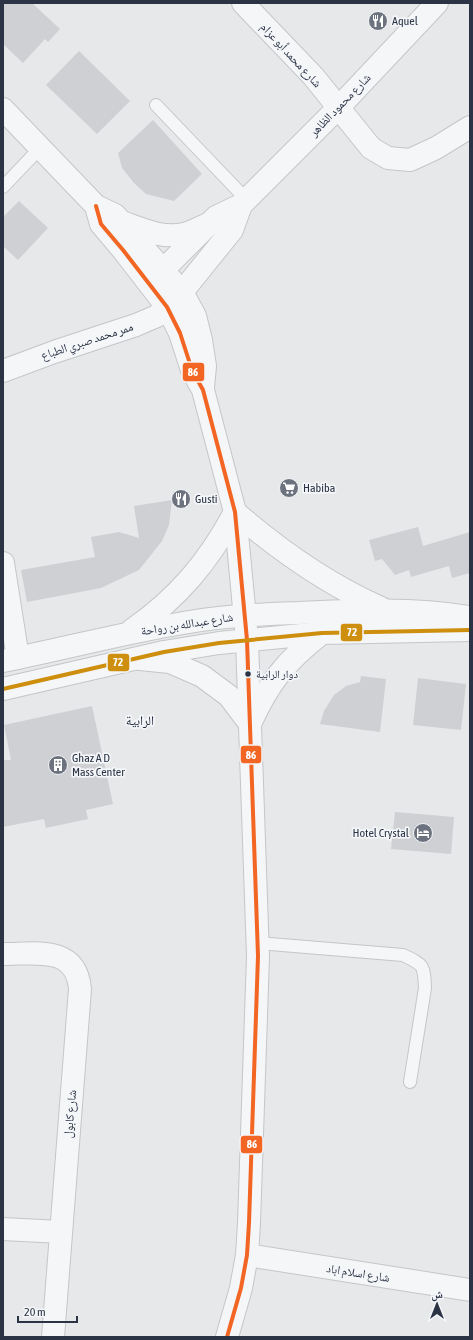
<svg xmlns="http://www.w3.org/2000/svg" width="473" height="1340" font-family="'Asap Condensed','Noto Naskh Arabic',sans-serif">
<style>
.building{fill:#ced0d3}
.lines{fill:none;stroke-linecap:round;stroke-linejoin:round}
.service-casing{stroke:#c4c6c8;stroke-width:14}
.minor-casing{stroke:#c4c6c8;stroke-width:24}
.tertiary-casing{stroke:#c4c6c8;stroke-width:24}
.service{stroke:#f5f6f7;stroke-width:12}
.minor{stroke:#f5f6f7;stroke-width:22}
.tertiary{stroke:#f5f6f7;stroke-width:22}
.bus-1-casing{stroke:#f4f6f9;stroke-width:7}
.bus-2-casing{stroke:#f4f6f9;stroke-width:7}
.bus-1{stroke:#f26522;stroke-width:4}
.bus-2{stroke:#ce8f0e;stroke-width:4}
.bus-dot{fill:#2b3445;stroke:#f4f6f9;stroke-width:1.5}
.labels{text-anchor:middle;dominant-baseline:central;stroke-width:3.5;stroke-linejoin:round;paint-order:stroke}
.bus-label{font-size:11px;fill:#2b3445;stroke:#f4f6f9;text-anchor:start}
.poi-label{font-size:12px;fill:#2b3445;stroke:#f4f6f9;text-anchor:start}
.street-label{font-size:12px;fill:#2b3445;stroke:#f4f6f9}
.neighbourhood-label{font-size:13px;fill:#1d2536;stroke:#f4f6f9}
.line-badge{stroke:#f4f6f9;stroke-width:1.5}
.badge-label{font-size:11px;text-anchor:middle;font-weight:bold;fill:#fff}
</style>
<rect width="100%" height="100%" fill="#e6e8ea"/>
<g class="building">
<path d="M3,3H32L60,29L48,42L45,39L23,63L3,44Z"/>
<path d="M79,51L130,101L97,134L46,85Z"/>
<path d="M153,120L202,174L174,201L146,194L134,183L122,168L118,153Z"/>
<path d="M19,201L48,228L18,260L3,246V217Z"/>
<path d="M172,500L169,525L162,541L139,570L101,588L27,602L21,570L95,557L91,537L119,532L139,538L134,506Z"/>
<path d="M418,527L423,546L470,532V573L452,578L449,566L411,577L409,570L395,575L382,559L375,561L369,540Z"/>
<path d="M361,676L386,679L380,732L320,724L324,711L334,695L346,686L360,682Z"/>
<path d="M418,678L466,684L461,730L413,725Z"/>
<path d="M92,706L113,804L86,810L88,819L46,828L44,819L3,827V760H11L4,725Z"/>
<path d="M395,812L454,817L451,854L391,849Z"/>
</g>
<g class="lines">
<defs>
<g id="service">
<path d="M156,105L246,199"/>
<path d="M3,187L40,148"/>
<path d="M258,943L403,955C424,965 424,965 425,988L410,1082"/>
</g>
<g id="minor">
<path d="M243,3L313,76L371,148L388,158L410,160L436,148L470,127"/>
<path d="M150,283L216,217L241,205L339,107L437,3"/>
<path d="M3,371L54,352L136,325L157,316L167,307L182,292L232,230L241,205"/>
<path d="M3,563L18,658"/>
<path d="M140,659L170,662L202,676L229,696L250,724C269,682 286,661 322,633"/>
<path d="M3,954C36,954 76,945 80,989L53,1337"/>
<path d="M3,1229L61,1232"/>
<path d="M247,1255L470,1290"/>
<path d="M227,1337L241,1288L247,1255L249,1223L258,956L247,640"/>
</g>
<g id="tertiary">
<path d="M3,109L96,206L115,215L182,292L195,316L201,340L205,366L203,387"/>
<path d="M96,206L101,224L123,250L167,307L180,333L192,370L203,390L235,512L246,629"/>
<path d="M122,222C142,229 162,239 184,234C193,232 202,226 211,223"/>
<path d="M132,630C178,598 209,561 235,512C280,551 327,584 381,608"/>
<path d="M3,661C63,649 123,633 183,623C221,616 260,614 298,613C355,610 413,608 470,617"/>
<path d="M3,689L164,652L219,643L322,633L470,630"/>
</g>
</defs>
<use href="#service" class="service-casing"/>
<use href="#minor" class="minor-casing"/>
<use href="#tertiary" class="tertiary-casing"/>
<use href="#service" class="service"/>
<use href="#minor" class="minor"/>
<use href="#tertiary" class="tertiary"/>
<defs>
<path id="bus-1" d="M96,206L101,224L123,250L167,307L180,333L192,370L203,390L235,512L247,640L258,956L249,1223L247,1255L241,1288L227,1337"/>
<path id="bus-2" d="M3,689L164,652L219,643L322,633L470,630"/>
</defs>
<use href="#bus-1" class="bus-1-casing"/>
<use href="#bus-2" class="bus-2-casing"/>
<use href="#bus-1" class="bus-1"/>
<use href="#bus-2" class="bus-2"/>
</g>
<defs>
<symbol id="restaurant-disc" viewBox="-11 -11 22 22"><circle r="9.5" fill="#6c737f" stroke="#f4f6f9"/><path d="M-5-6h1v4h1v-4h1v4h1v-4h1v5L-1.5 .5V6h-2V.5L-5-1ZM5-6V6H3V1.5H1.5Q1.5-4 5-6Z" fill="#fff"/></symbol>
<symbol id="supermarket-disc" viewBox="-11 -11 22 22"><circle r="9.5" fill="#6c737f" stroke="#f4f6f9"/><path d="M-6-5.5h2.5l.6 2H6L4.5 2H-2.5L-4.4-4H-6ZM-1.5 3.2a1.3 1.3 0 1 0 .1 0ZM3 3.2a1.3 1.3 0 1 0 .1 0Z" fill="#fff"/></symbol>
<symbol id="building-disc" viewBox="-11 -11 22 22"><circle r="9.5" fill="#6c737f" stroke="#f4f6f9"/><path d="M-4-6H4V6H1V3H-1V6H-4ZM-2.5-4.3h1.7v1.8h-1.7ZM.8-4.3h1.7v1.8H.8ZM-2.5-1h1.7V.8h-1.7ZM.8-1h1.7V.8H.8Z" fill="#fff"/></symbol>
<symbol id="hotel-disc" viewBox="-11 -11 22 22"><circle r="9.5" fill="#6c737f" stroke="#f4f6f9"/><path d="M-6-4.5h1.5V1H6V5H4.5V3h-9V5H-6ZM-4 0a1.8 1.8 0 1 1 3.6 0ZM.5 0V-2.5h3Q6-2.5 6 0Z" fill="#fff"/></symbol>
</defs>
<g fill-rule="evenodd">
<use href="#restaurant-disc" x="367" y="10" width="22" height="22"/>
<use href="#supermarket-disc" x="278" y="477" width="22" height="22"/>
<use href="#restaurant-disc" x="170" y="488" width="22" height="22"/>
<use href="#building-disc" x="47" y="754" width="22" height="22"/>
<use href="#hotel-disc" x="412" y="822" width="22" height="22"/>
</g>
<circle class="bus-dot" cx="248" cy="674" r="3.5"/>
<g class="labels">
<g class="bus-label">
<text x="256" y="674">دوار الرابية</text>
</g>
<g class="poi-label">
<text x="392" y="21">Aquel</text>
<text x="303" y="488">Habiba</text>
<text x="195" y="499">Gusti</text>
<text x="72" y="758">Ghaz A D<tspan x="72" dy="14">Mass Center</tspan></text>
<text x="409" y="833" text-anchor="end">Hotel Crystal</text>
</g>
<g class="street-label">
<text transform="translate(291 55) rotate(47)">شارع محمد أبو عزام</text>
<text transform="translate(340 105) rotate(-46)">شارع محمود الظاهر</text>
<text transform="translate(87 341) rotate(-18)">ممر محمد صبري الطباع</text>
<text transform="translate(187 624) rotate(-9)">شارع عبدالله بن رواحة</text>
<text transform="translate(70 1114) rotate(-85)">شارع كابول</text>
<text transform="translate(358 1273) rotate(9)">شارع اسلام اباد</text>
</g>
<g class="neighbourhood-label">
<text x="140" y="720">الرابية</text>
</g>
</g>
<g class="line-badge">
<rect x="182" y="362" width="23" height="20" rx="4" fill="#f26522"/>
<rect x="340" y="623" width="23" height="19" rx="4" fill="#ce8f0e"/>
<rect x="107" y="653" width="23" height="19" rx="4" fill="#ce8f0e"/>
<rect x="240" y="745" width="22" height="19" rx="4" fill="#f26522"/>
<rect x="240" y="1135" width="23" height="19" rx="4" fill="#f26522"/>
</g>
<g class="badge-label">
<text x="193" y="376">86</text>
<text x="352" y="636">72</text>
<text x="118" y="666">72</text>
<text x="251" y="759">86</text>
<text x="252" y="1148">86</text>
</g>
<rect width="473" height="1340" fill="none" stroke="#2b3445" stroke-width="8"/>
<g transform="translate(437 1304)" stroke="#f4f6f9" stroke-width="3" paint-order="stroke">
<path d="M0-3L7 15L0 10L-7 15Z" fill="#2b3445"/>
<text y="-6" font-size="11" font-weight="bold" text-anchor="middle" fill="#2b3445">ش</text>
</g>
<path d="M18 1316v6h59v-6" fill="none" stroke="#2b3445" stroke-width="2"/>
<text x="24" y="1316" font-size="12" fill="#2b3445" stroke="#f4f6f9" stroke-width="3" paint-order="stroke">20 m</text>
</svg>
